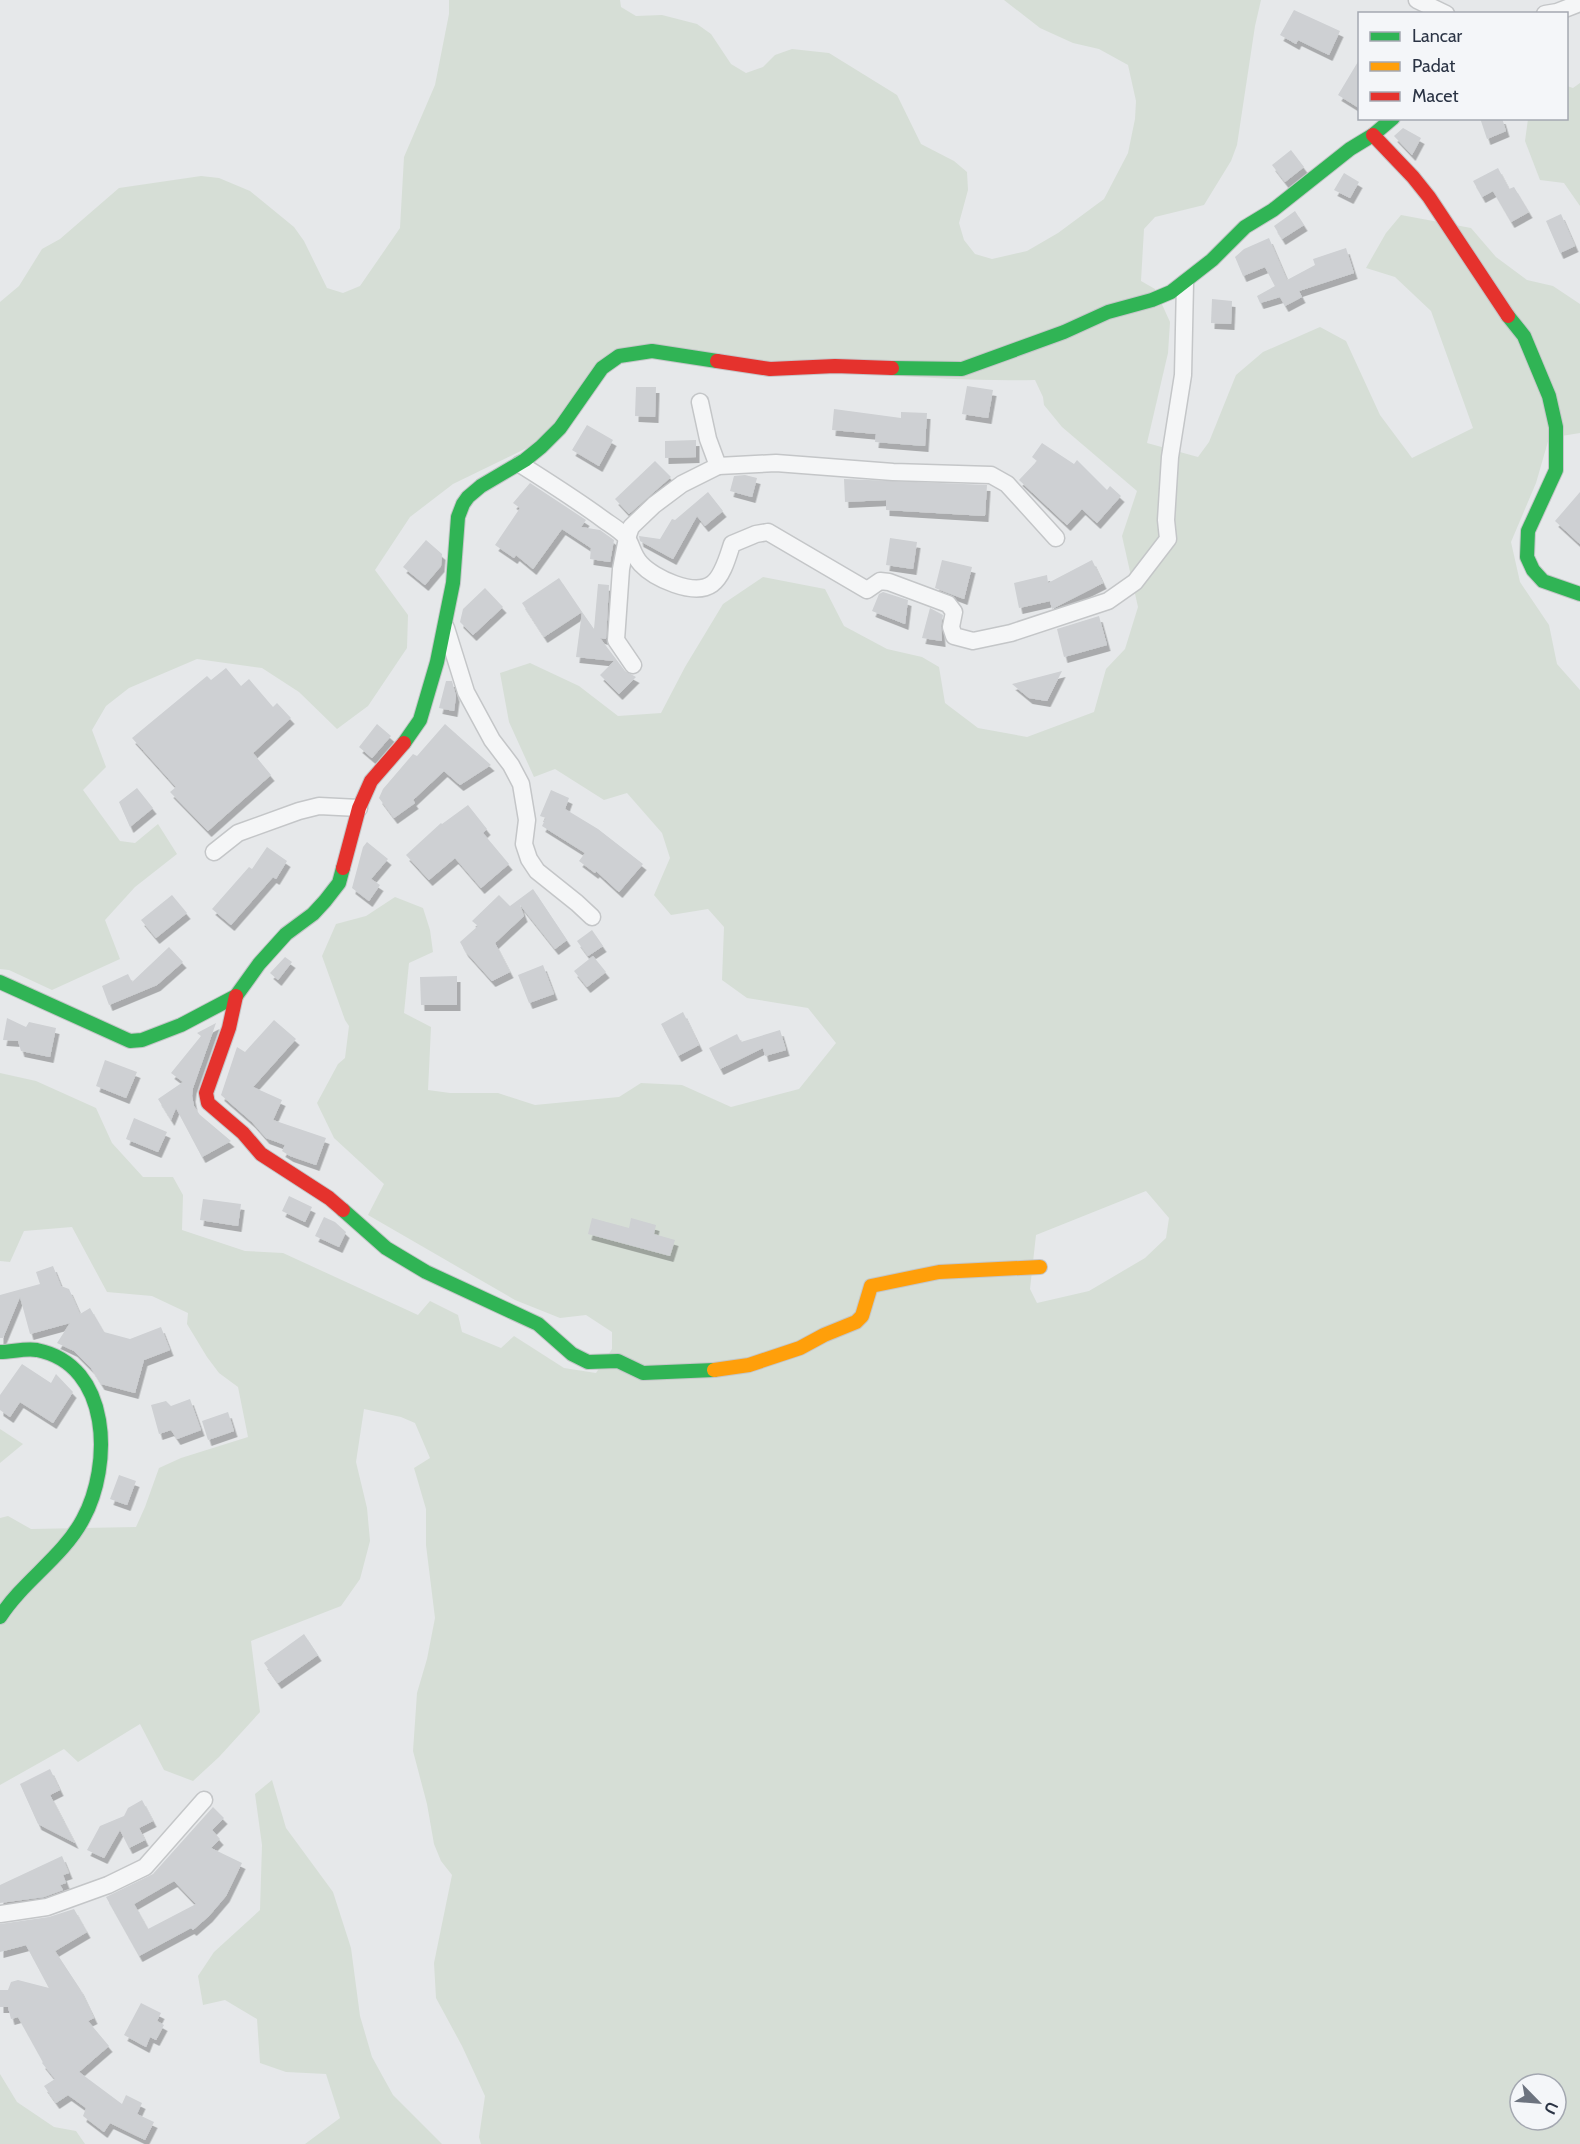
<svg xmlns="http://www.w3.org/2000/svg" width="1580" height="2144" font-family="Cabin,sans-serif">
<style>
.green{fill:#d6ded6;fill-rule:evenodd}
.building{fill:#ced0d3;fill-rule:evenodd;filter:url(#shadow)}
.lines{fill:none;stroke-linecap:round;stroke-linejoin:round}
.street-casing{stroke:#c4c6c8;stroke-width:19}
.fast-casing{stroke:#c4c6c8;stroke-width:16}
.slow-casing{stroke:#c4c6c8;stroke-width:16}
.jam-casing{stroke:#c4c6c8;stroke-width:16}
.street{stroke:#f5f6f7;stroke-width:16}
.fast{stroke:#30b455;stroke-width:14}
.slow{stroke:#ff9f0a;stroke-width:14}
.jam{stroke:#e5322d;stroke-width:14}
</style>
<defs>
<filter id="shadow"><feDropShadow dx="3.5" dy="6" stdDeviation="0" flood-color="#0004"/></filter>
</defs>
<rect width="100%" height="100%" fill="#e6e8ea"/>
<g class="green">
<path d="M449,0H620L621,7L636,16L662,15L697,24L711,34L731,64L746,73L763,67L775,55L792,49L829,53L897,95L921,144L954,161L967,172L968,190L959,223L964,240L975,254L992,259L1027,251L1058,233L1104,199L1128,153L1135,119L1136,101L1128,65L1099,49L1073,43L1040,28L1004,0H1261L1255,26L1237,145L1231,161L1204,205L1155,217L1144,229L1141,281L1155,289L1170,322L1168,353L1147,443L1198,457L1209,442L1236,375L1263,352L1320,327L1346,341L1380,415L1412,458L1473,428L1431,311L1395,277L1366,268L1386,233L1401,215L1471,228L1496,257L1527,280L1553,286L1580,304V433L1549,438L1536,483L1511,542L1520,582L1549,625L1557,664L1580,690V2144H481L479,2137L485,2096L462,2046L436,1998L434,1963L452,1875L441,1861L434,1844L427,1804L413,1751L417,1693L427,1659L435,1618L426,1545V1509L414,1468L430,1458L415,1423L401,1417L364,1409L356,1462L367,1508L370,1541L360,1579L341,1606L251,1641L260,1712L219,1757L193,1781L164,1770L140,1724L78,1762L64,1749L0,1785V1518L8,1516L31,1529L136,1527L145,1507L159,1468L181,1458L248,1437L238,1387L219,1373L207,1357L187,1324L188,1313L152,1296L107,1292L72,1227L24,1231L10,1262L0,1261V1073L36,1081L96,1108L112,1143L143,1177H173L183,1195L182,1230L245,1251L283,1253L418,1315L430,1301L458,1315L462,1332L501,1348L514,1336L564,1368L596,1373L612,1349V1332L586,1315L560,1318L515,1300L368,1215L384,1184L334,1138L317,1103L338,1064L345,1058L349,1026L345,1020L322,956L336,924L366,916L395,897L423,908L430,930L433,952L409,963L404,1013L431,1027L428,1090L450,1093H498L535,1105L619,1097L641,1083L682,1085L731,1107L799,1089L836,1043L808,1008L747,998L722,980L724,927L708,909L671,915L654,895L670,858L662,833L627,793L604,800L555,769L534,777L509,722L500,673L530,663L579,686L618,716L661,713L685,667L723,604L763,577L825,589L844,626L887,649L922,657L939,667L945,703L978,728L1027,737L1094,712L1106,669L1125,649L1138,607L1122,536L1137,491L1062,427L1044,405L1043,397L1035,380C900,383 764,361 631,346L531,446L453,484L410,517L375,570L408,615L407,648L368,706L337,729L299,692L262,668L197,659L129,688L106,706L92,730L106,767L83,790L120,841L135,843L158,824L177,854L135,887L105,920L120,959L52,990L9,970L0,969V302L19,286L42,249L60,239L119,188L201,176L219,178L250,191L294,227L304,241L327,288L343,293L360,286L400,228L404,157L435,85L449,14ZM1146,1191L1169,1218L1166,1238L1145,1258L1089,1291L1037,1303L1030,1289L1036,1235ZM1520,2084H1556V2120H1520Z"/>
<path d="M1580,83V206L1564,183L1540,180L1525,141L1528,119L1566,118L1567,86L1573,88Z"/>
<path d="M0,1429L23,1444L0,1463Z"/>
<path d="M272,1780L286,1828L333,1892L351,1948L360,2016L372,2057L393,2095L442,2144H305L340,2118L326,2074L286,2072L260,2063L257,2019L225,2000L203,2005L198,1976L214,1952L260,1910L262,1845L255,1794Z"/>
<path d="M0,2074L17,2102L54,2127L76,2131L85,2144H0Z"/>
</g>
<g class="building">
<path d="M1294,10L1340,31L1329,55L1298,40L1296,44L1280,35Z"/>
<path d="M1359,60V108L1338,95Z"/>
<path d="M1480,118H1502L1506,131L1487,139Z"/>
<path d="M1403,128L1421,138L1412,155L1394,136Z"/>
<path d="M1291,150L1304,167L1285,182L1272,165Z"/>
<path d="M1498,168L1509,189L1514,187L1529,212L1511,222L1493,191L1482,197L1473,181Z"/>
<path d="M1344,173L1359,182L1350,198L1334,190Z"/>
<path d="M1295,211L1304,225L1282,239L1274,226Z"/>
<path d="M1561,214L1575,246L1560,253L1546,221Z"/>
<path d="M1269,238L1287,280L1315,265L1313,259L1346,248L1354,273L1299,291L1302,297L1285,306L1280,297L1260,303L1257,296L1275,286L1265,267L1243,276L1235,257L1244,249Z"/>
<path d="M1212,299L1232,301L1231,324L1211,323Z"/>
<path d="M967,386L993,390L988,418L962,414Z"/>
<path d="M636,387H656L655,417L635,416Z"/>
<path d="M834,409L901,418V412L927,413L925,446L875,442L876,434L832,430Z"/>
<path d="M587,425L613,440L599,466L572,450Z"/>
<path d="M696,440V457L665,458V441Z"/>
<path d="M1042,443L1074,464L1077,460L1107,490L1110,486L1121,496L1097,523L1082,509L1067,525L1019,480L1037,461L1032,457Z"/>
<path d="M655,461L671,477L629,514L615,499Z"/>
<path d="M745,475L757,478L752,497L730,491L734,476Z"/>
<path d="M844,479L987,485L985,516L886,510V500L845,502Z"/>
<path d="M530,483L586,520L581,527L600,530L614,540L610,562L590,559L591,548L562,529L533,569L516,555L514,558L495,545L520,508L513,503Z"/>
<path d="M708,492L723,511L705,526L697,516L673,559L640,541L639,536L660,539L672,519L675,520Z"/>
<path d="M1580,492V544L1555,521Z"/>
<path d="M890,538L917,542L913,569L886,565Z"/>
<path d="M426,540L442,554L441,566L425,585L403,567Z"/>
<path d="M942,560L972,567L964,599L935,588Z"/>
<path d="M1092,560L1103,583L1052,609L1050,601L1019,608L1014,583L1047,575L1048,583Z"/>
<path d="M559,578L582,612L544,637L522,603Z"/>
<path d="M598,584L609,585L606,639L600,638L625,671L636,677L619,694L600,675L614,661L576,657L582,612L594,629Z"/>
<path d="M485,588L503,607L473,635L460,622L463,609Z"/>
<path d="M883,592L908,600L905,624L872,611L879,594Z"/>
<path d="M930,608L943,615L941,626L942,641L922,638Z"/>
<path d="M1099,616L1107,645L1064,657L1057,629Z"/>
<path d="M226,668L241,686L249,679L273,707L277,703L291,718L253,753L271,775L208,831L170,792L176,787L132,738L207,676L211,680Z"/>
<path d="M1062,671L1047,701L1029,698L1012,684Z"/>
<path d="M446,681H452L456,696L454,711L439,708Z"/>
<path d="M377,724L391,736L372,758L359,747Z"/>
<path d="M445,724L491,765L460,785L444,771L413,800L415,803L394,818L379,798L383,789L413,754L417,756Z"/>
<path d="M137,788L153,808L130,827L119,802Z"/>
<path d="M551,790L569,798L565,809L598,829L643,864L619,892L596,871L595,873L579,861L585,853L542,826L546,818L540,816Z"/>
<path d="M468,805L487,829L483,833L509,864L481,888L455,858L429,880L406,855L441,823L442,824Z"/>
<path d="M367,842L388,859L371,879L380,885L369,901L352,888L363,847Z"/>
<path d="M267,847L287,861L276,879L273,877L231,925L212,909L249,867L252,869Z"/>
<path d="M533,889L567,940L555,949L520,905L524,916L495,943L510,972L492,981L465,951L460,942L478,926L472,921L499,895L510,906Z"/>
<path d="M172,895L187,913L156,938L141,920Z"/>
<path d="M592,930L603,946L588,956L577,941Z"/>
<path d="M169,947L183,962L157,985L109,1005L102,986L128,974L132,982Z"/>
<path d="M593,956L606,972L587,987L574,971Z"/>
<path d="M285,957L292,962L278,980L270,973Z"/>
<path d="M543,965L554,994L529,1003L518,975Z"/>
<path d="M457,976V1005H421L420,977Z"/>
<path d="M683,1012L699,1045L678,1056L661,1024Z"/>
<path d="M7,1018L26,1027L29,1022L56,1028L50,1057L21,1051L18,1041L3,1040Z"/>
<path d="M274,1020L296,1039L253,1087L282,1100L273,1120L326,1138L316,1165L290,1156L282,1151L285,1145L266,1138L252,1122L221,1095L237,1047L245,1052Z"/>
<path d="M216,1023L193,1088L192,1096L194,1106L199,1114L231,1141L202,1157L176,1108L171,1120L158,1099L183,1082L171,1073L201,1036L197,1033Z"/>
<path d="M780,1030L786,1050L765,1056L763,1048L720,1069L709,1048L737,1034L741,1042Z"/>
<path d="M105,1060L137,1072L126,1098L96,1086Z"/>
<path d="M134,1118L167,1132L158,1152L126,1139Z"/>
<path d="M289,1196L312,1207L305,1222L282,1211Z"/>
<path d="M203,1199L241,1204L238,1226L200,1220Z"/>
<path d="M324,1217L335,1222L346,1232L339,1247L315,1236Z"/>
<path d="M592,1218L629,1228L631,1218L656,1225L654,1234L675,1240L670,1256L588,1234Z"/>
<path d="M53,1266L61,1286L69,1289L80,1314L90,1308L104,1332L130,1339L161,1327L170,1350L144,1360L135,1393L101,1384L91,1368L74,1351L57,1343L70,1323L30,1334L20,1297L3,1338H0V1295L40,1284L36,1272Z"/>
<path d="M22,1364L51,1383L56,1374L73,1392L53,1423L20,1402L10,1417L0,1410V1395Z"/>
<path d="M190,1399L201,1430L177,1439L171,1430L159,1434L151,1405L166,1401L171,1406Z"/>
<path d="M228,1412L234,1431L208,1440L202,1421Z"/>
<path d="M119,1475L136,1481L127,1505L110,1499Z"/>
<path d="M304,1634L318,1655L278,1683L264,1663Z"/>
<path d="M50,1769L60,1790L50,1795L75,1843L38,1824L20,1784Z"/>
<path d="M142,1800L153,1821L139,1828L145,1840L129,1848L120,1830L104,1858L87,1850L100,1826L124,1816L128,1808Z"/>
<path d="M213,1807L224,1818L212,1830L220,1839L211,1848L242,1863L226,1896L209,1916L193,1930L191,1928L139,1956L106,1897L153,1874ZM174,1881L196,1904L148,1929L134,1904Z"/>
<path d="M62,1856L69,1873L63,1875L66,1883L60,1885L63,1890L44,1897L0,1903V1885Z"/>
<path d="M74,1909L87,1932L55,1951L80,1989L94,2018L88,2021L109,2046L79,2072L122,2104L126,2095L142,2103L137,2114L154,2122L145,2140L110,2123L104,2132L83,2116L86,2108L68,2095L56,2103L44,2086L55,2079L42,2063L43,2062L18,2017L11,2019L8,2007H0V1990H8L11,1982L18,1980L49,1988L26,1945L0,1952V1924L49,1917Z"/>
<path d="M141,2003L161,2013L157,2021L164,2025L156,2040L150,2037L146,2047L124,2035Z"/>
</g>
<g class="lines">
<defs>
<g id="street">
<path d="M1417,0L1446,14"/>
<path d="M1545,14L1557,12L1580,3"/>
<path d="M520,464C548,482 577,500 604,520C611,525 620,530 626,537C632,544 632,555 641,564C654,578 694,597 712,584C723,576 728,556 732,544L756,534L768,532L867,590L880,581L889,582L948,604L954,612L951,627L954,636L973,641L1011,633L1108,601L1135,582L1168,539L1166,520L1170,457L1183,375L1185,283"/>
<path d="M718,466L776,463L893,472L991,475L1007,484L1056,538"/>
<path d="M446,628L466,692L492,740L511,765L521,784L527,820L524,844L529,859L537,871L577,903L592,917"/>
<path d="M633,665L616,640L621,569L627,538L631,527L654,505L682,484L718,466L708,439L700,402"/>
<path d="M214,852L238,833L299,811L319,806L359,808"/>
<path d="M0,1914L47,1907L108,1885L145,1867L204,1800"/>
</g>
<g id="fast">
<path d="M1508,316L1524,336L1549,396L1556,427V470L1528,531L1527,557L1533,570L1543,581L1580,594"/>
<path d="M892,368L962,369L1064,332L1108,312L1152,300L1171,292L1212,260L1245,227L1273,210L1350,149L1373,135L1393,118"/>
<path d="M404,743L420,720L437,662L453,583L458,517L463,504L468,497L481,486L525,460L541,447L560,428L602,368L619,356L652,351L717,361"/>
<path d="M0,982L130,1041L142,1040L181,1025L236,996L259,964L286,934L313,914L325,901L339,883L343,868"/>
<path d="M343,1210L386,1248L426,1272L538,1324L572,1354L588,1362L618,1361L643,1373L714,1370"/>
<path d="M0,1352C12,1352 25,1348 37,1350C112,1365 112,1466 83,1519C63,1557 23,1581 0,1617"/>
</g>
<path id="slow" d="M714,1370L749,1365L800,1348L824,1335L856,1322L862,1316L871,1286L939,1272L1040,1267"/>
<g id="jam">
<path d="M1373,135L1413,177L1429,197L1508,316"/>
<path d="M717,361L770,369L835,366L892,368"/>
<path d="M343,868L359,808L371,781L404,743"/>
<path d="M236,996L229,1028L206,1093L208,1103L243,1133L261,1154L329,1198L343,1210"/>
</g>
</defs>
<use href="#street" class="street-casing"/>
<use href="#fast" class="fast-casing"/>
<use href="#slow" class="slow-casing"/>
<use href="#jam" class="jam-casing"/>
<use href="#street" class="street"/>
<use href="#fast" class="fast"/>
<use href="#slow" class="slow"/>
<use href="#jam" class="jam"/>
</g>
<rect x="1358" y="12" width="210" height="108" fill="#f4f6f9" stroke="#a4a8b1" stroke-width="1.5"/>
<rect x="1370" y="32" width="30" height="9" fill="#30b455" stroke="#a4a8b1" stroke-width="1.5"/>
<text x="1412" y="42" font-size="18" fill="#2b3445">Lancar</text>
<rect x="1370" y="62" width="30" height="9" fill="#ff9f0a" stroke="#a4a8b1" stroke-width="1.5"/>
<text x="1412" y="72" font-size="18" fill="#2b3445">Padat</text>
<rect x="1370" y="92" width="30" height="9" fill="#e5322d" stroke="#a4a8b1" stroke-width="1.5"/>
<text x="1412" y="102" font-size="18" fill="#2b3445">Macet</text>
<g transform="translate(1538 2102) rotate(115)"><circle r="28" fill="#f4f6f9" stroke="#a4a8b1" stroke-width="1.5"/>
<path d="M0-4.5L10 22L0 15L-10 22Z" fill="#6c737f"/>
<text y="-9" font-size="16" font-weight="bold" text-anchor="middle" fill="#2b3445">U</text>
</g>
</svg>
